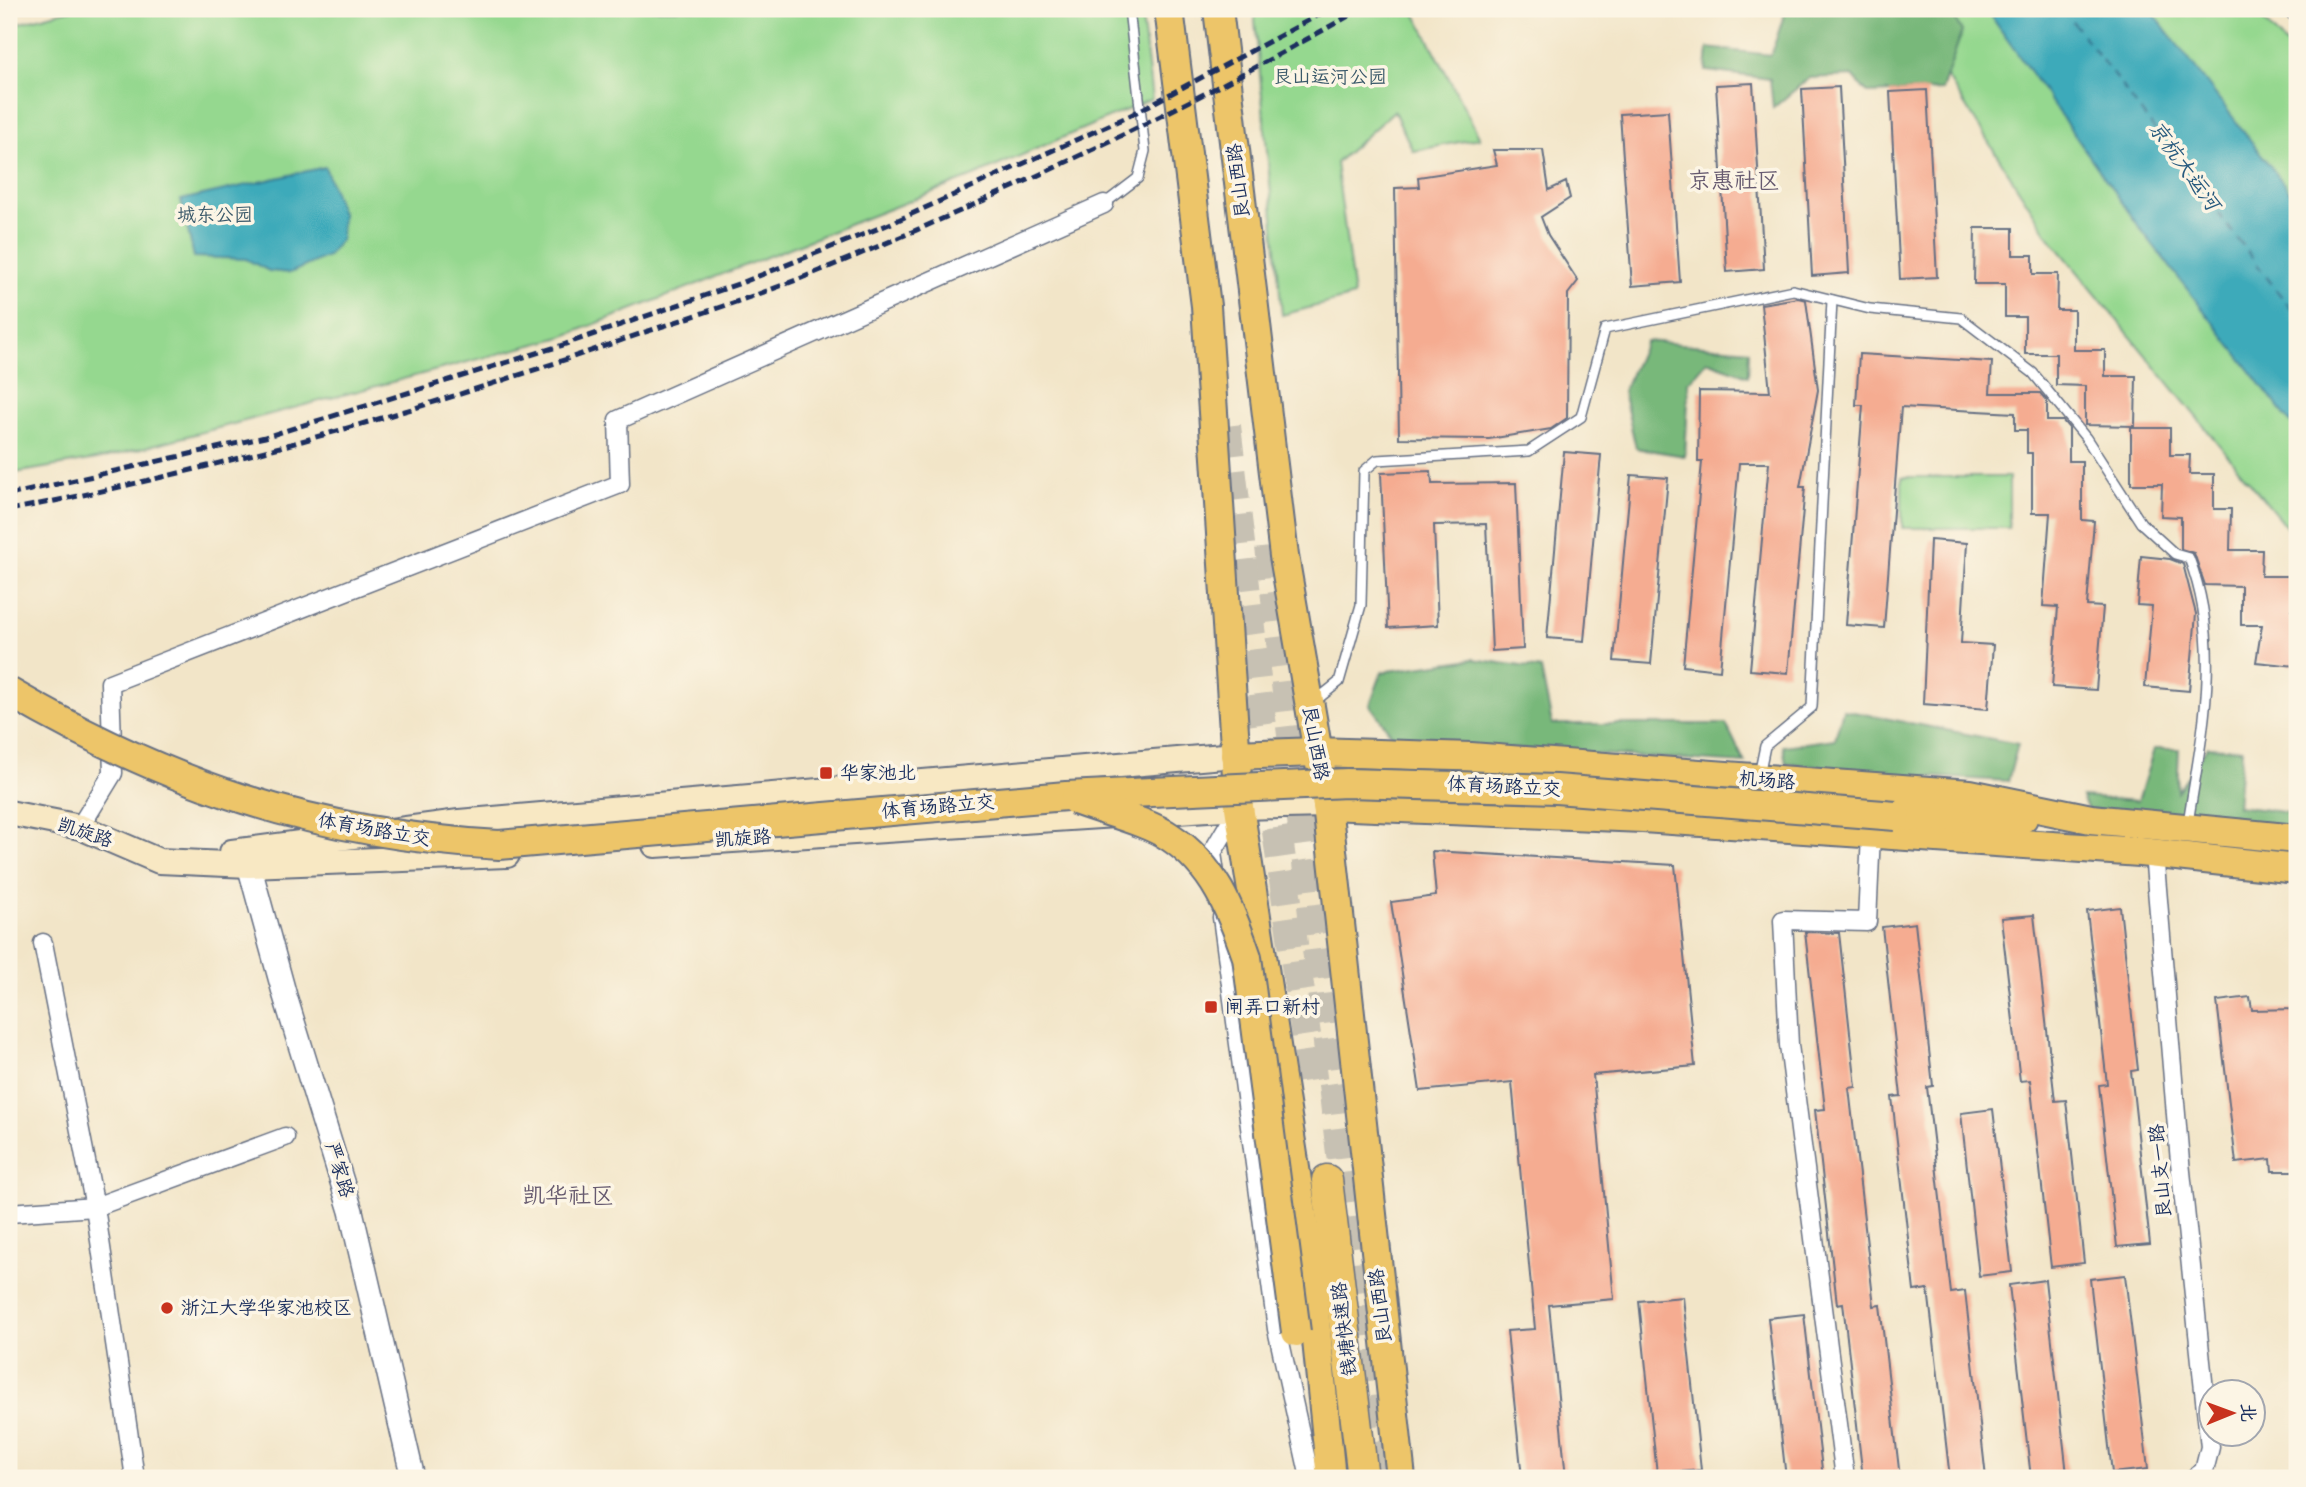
<svg xmlns="http://www.w3.org/2000/svg" width="2306" height="1487" font-family="'Architects Daughter','LXGW WenKai TC',sans-serif">
<style>
.green{fill:#95d88f;stroke:#588476;stroke-width:2}
.forest{fill:#78b87a;stroke:#4a746c;stroke-width:2}
.water{fill:#3caaba;stroke:#2c6c8c;stroke-width:2}
.lines{fill:none;stroke-linecap:round;stroke-linejoin:round}
.ferry{stroke:#275a7e;stroke-width:2;stroke-dasharray:9 7;stroke-linecap:butt}
.building{fill:#f5ac91}
.trunk-tunnel{stroke:#c7c1b3;stroke-width:30;stroke-dasharray:30 15;stroke-linecap:butt}
.service-casing{stroke:#666f83;stroke-width:12}
.minor-casing{stroke:#666f83;stroke-width:21}
.tertiary-casing{stroke:#666f83;stroke-width:26}
.secondary-casing{stroke:#666f83;stroke-width:28}
.primary-casing{stroke:#666f83;stroke-width:32}
.trunk-casing{stroke:#666f83;stroke-width:33}
.service{stroke:#fff;stroke-width:9}
.minor{stroke:#fff;stroke-width:18}
.tertiary{stroke:#fff;stroke-width:23}
.secondary{stroke:#f8e8c3;stroke-width:24}
.primary{stroke:#edc569;stroke-width:28}
.trunk{stroke:#edc569;stroke-width:30}
.rail{stroke:#1b2f5e;stroke-width:5;stroke-dasharray:10 5;stroke-linecap:butt}
.primary-bridge-casing{stroke:#666f83;stroke-width:32;stroke-linecap:butt}
.primary-bridge{stroke:#edc569;stroke-width:28}
.poi-dot{fill:#c8321e;stroke:#fcf5e5;stroke-width:2.5}
.labels{text-anchor:middle;dominant-baseline:central;stroke-width:7;stroke-linejoin:round;paint-order:stroke}
.park-label{font-size:19px;fill:#3a596a;stroke:#fcf5e5}
.street-label{font-size:19px;fill:#1b2f5e;stroke:#fcf5e5}
.poi-label{font-size:19px;fill:#1b2f5e;stroke:#fcf5e5;text-anchor:start}
.water-label{font-size:21px;font-style:italic;fill:#275a7e;stroke:#fcf5e5}
.quarter-label{font-size:23px;fill:#675b70;stroke:#fcf5e5}
</style>
<rect width="100%" height="100%" fill="#fcf5e5"/>
<filter id="ink" filterUnits="userSpaceOnUse"><feTurbulence type="fractalNoise" baseFrequency=".0143" numOctaves="2"/><feDisplacementMap in="SourceGraphic" scale="14" xChannelSelector="R" yChannelSelector="G"/><feConvolveMatrix kernelMatrix="1 2 1 2 8 2 1 2 1" color-interpolation-filters="sRGB"/></filter>
<filter id="wash" filterUnits="userSpaceOnUse"><feTurbulence type="fractalNoise" baseFrequency=".00686" numOctaves="4" result="noise"/><feDisplacementMap in="SourceGraphic" scale="28" xChannelSelector="R" yChannelSelector="G"/><feGaussianBlur stdDeviation="1.57" result="paint"/><feColorMatrix in="noise" values="0 0 0 0 0 0 0 0 0 0 0 0 0 0 0 0 0 1.4 0 .05"/><feComposite in="paint" operator="in"/></filter>
<g filter="url(#wash)">
<rect width="100%" height="100%" fill="#f2e5c8"/>
<g class="green">
<path d="M72,9H1141L1152,99L976,175L562,337L108,457L9,474V26Z"/>
<path d="M1254,9H1413L1480,138L1413,151L1394,111L1336,163L1354,296L1282,315Z"/>
<path d="M1904,9H2253L2297,57V540L2049,237Z"/>
<rect x="1902" y="477" width="107" height="51"/>
</g>
<g class="forest">
<path d="M1786,9H1949L1962,31L1942,90L1867,93L1853,76L1809,78L1773,108L1770,79L1706,71L1708,48L1771,55Z"/>
<path d="M1646,341L1749,350L1748,376L1707,361L1689,382L1685,456L1636,448L1623,391Z"/>
<path d="M1473,659L1541,669L1552,724H1726L1745,763L1397,742L1370,705L1382,672Z"/>
<path d="M1843,710L2018,744L2008,781L1899,775L1786,763L1783,746L1835,739Z"/>
<path d="M2207,747L2242,749L2237,806L2297,814V830L2088,810L2082,797L2138,801L2154,749H2179L2177,792Z"/>
</g>
<g class="water">
<path d="M1986,9H2150L2297,201V431L2140,228Z"/>
<path d="M325,167L342,214L341,239L328,256L290,273L269,271L246,259L194,257L181,200Z"/>
</g>
<g class="lines">
<path class="ferry" d="M2063,9L2297,317"/>
</g>
<g id="blocks">
<g class="building">
<path d="M1753,83L1764,269L1727,272L1716,85Z"/>
<path d="M1839,87L1849,273L1812,276L1802,89Z"/>
<path d="M1927,90L1937,277L1900,279L1890,92Z"/>
<path d="M1668,111L1680,282L1632,286L1620,114Z"/>
<path d="M1493,150H1543L1549,190L1566,182L1570,198L1541,217L1548,235L1578,281L1568,294L1567,418L1551,429L1489,439L1399,438L1395,188L1419,187L1418,177L1497,165Z"/>
<path d="M1975,228H2013V255H2033V274H2058L2057,310H2074V350H2105V376H2136L2135,426L2085,425V386L2056,385V354H2025V317H2005V284H1974Z"/>
<path d="M1798,298L1806,300L1818,390L1800,487H1805L1788,673L1750,670L1769,463H1739L1720,670L1683,666L1702,462H1698L1699,391L1770,392L1761,304Z"/>
<path d="M1859,354L1992,362L1990,393H2040L2047,401V421H2063L2069,428V461H2082V520L2094,521L2087,606L2103,607L2096,690L2052,687L2058,607L2043,606L2050,513H2032V453H2027V430H2015V413L1901,407L1884,628L1846,625L1863,405H1856Z"/>
<path d="M2131,428H2170V455H2190L2189,474H2214V509H2231L2230,550H2262L2261,576H2292V611H2297V666L2256,662L2262,625H2241V586L2205,585L2194,553L2181,549V517L2161,516L2162,484H2131Z"/>
<path d="M1564,452L1601,455L1584,641L1547,638Z"/>
<path d="M1431,471L1432,484L1516,483L1523,649L1492,651L1486,524L1434,525L1438,625L1388,628L1381,473Z"/>
<path d="M1631,475L1668,478L1651,664L1614,661Z"/>
<path d="M1930,540L1967,543L1961,643L1993,645L1988,709L1923,704Z"/>
<path d="M2141,556L2170,559L2183,564L2196,614L2189,691L2145,687L2152,606L2137,605Z"/>
<path d="M1432,851L1675,865L1695,1066L1593,1075L1614,1299L1549,1305L1566,1478H1522L1507,1331L1535,1329L1512,1082L1420,1091L1391,902L1436,896Z"/>
<path d="M2120,907L2138,1070L2131,1071L2150,1244L2117,1247L2099,1085L2107,1084L2087,911Z"/>
<path d="M2034,915L2055,1101L2066,1100L2084,1263L2051,1267L2030,1080L2020,1081L2001,918Z"/>
<path d="M1915,923L1933,1086L1927,1087L1951,1293L1965,1291L1986,1478H1950L1928,1289L1914,1291L1892,1097L1901,1096L1882,927Z"/>
<path d="M1805,932L1839,933L1856,1087L1849,1088L1874,1306L1880,1305L1900,1478H1863L1843,1303L1837,1304L1815,1110L1825,1109Z"/>
<path d="M2250,997L2252,1010L2297,1009V1171H2272L2271,1159L2236,1163L2217,1001Z"/>
<path d="M1993,1109L2012,1272L1979,1276L1961,1113Z"/>
<path d="M2125,1275L2148,1469L2112,1473L2090,1279Z"/>
<path d="M2045,1280L2067,1474L2031,1478L2009,1285Z"/>
<path d="M1683,1297L1701,1470L1657,1474L1639,1301Z"/>
<path d="M1804,1314L1823,1478H1786L1768,1318Z"/>
</g>
</g>
</g>
<g filter="url(#ink)">
<use href="#blocks" fill-opacity="0" stroke="#666f83" stroke-width="2"/>
<g class="lines">
<g class="trunk-tunnel">
<path d="M1226,426L1260,712L1314,1091"/>
<path d="M1270,547L1379,1478"/>
</g>
<defs>
<g id="service">
<path d="M1104,204L1138,178L1145,151L1129,9"/>
<path d="M1315,701L1339,682L1361,605L1364,471L1377,460L1529,451L1581,417L1605,329L1793,290L1870,309L1961,318L2033,373L2086,438L2141,523L2175,554L2189,558C2223,646 2202,733 2188,823"/>
<path d="M1759,775L1765,746L1812,707L1832,300"/>
</g>
<g id="minor">
<path d="M2293,9L2297,13"/>
<path d="M80,827L113,773L110,683L620,484L618,420L1104,204"/>
<path d="M2154,853L2180,1162L2210,1447L2204,1471L2194,1478"/>
<path d="M1216,880L1212,853L1239,807"/>
<path d="M1222,917L1277,1329L1310,1478"/>
<path d="M43,943L95,1207L135,1478"/>
<path d="M9,1213L95,1207L285,1137"/>
<path d="M1845,1478L1789,1045L1783,920L1867,922L1871,834"/>
</g>
<path id="tertiary" d="M249,865L285,996L351,1211L413,1478"/>
<g id="secondary">
<path d="M9,813L80,827L159,861L249,865L507,855"/>
<path d="M655,845L1239,807L1327,805"/>
<path d="M232,852L459,822L1235,755"/>
</g>
<g id="primary">
<path d="M1169,9L1206,306L1239,807L1308,1252L1331,1478"/>
<path d="M1218,9L1284,556L1327,805L1401,1478"/>
<path d="M1235,755L1316,752L1471,757L1970,794L2091,819L2297,839"/>
<path d="M1327,805L1643,818L2140,852L2297,869"/>
<path d="M1896,816L2023,818"/>
</g>
<path id="trunk" d="M1327,1180L1363,1478"/>
</defs>
<use href="#service" class="service-casing"/>
<use href="#minor" class="minor-casing"/>
<use href="#tertiary" class="tertiary-casing"/>
<use href="#secondary" class="secondary-casing"/>
<use href="#primary" class="primary-casing"/>
<use href="#trunk" class="trunk-casing"/>
<use href="#service" class="service"/>
<use href="#minor" class="minor"/>
<use href="#tertiary" class="tertiary"/>
<use href="#secondary" class="secondary"/>
<use href="#primary" class="primary"/>
<use href="#trunk" class="trunk"/>
<g class="rail">
<path d="M9,495L265,437L563,345L741,283L887,225L1129,116L1330,9"/>
<path d="M9,510C214,471 414,412 611,344C675,321 741,302 804,277C995,200 1181,111 1361,9"/>
</g>
<defs>
<g id="primary-bridge">
<path d="M9,692C169,785 313,834 499,845L1066,796L1347,783L1556,789L1896,816"/>
<path d="M1075,800C1101,810 1149,822 1170,837C1214,866 1231,910 1247,957L1296,1332"/>
</g>
</defs>
<use href="#primary-bridge" class="primary-bridge-casing"/>
<use href="#primary-bridge" class="primary-bridge"/>
</g>
</g>
<g class="poi-dot">
<rect x="819" y="766" width="14" height="14" rx="3.5"/>
<rect x="1204" y="1000" width="14" height="14" rx="3.5"/>
<circle cx="167" cy="1308" r="7"/>
</g>
<g class="labels">
<g class="park-label">
<text x="1330" y="77">艮山运河公园</text>
<text x="215" y="215">城东公园</text>
</g>
<g class="street-label">
<text transform="translate(1239 181) rotate(-97)">艮山西路</text>
<text transform="translate(1315 743) rotate(80)">艮山西路</text>
<text transform="translate(1767 781) rotate(4)">机场路</text>
<text transform="translate(1504 787) rotate(3)">体育场路立交</text>
<text transform="translate(938 807) rotate(-5)">体育场路立交</text>
<text transform="translate(374 830) rotate(10)">体育场路立交</text>
<text transform="translate(85 833) rotate(18)">凯旋路</text>
<text transform="translate(743 839) rotate(-4)">凯旋路</text>
<text transform="translate(339 1170) rotate(73)">严家路</text>
<text transform="translate(2161 1171) rotate(-95)">艮山支一路</text>
<text transform="translate(1381 1306) rotate(-97)">艮山西路</text>
<text transform="translate(1345 1329) rotate(-97)">钱塘快速路</text>
</g>
<g class="poi-label">
<text x="840" y="773">华家池北</text>
<text x="1225" y="1007">闸弄口新村</text>
<text x="181" y="1308">浙江大学华家池校区</text>
</g>
<g class="water-label">
<text transform="translate(2184 166) rotate(54)">京杭大运河</text>
</g>
<g class="quarter-label">
<text x="1734" y="181">京惠社区</text>
<text x="568" y="1196">凯华社区</text>
</g>
</g>
<rect width="2306" height="1487" fill="none" stroke="#fcf5e5" stroke-width="35"/>
<g transform="translate(2232 1413) rotate(89)"><circle r="33" fill="#fcf5e5" stroke="#a2a6af" stroke-width="2"/>
<path d="M0-5L12 26L0 18L-12 26Z" fill="#c8321e"/>
<text y="-10" font-size="19" font-weight="bold" text-anchor="middle" fill="#1b2f5e">北</text>
</g>
</svg>
